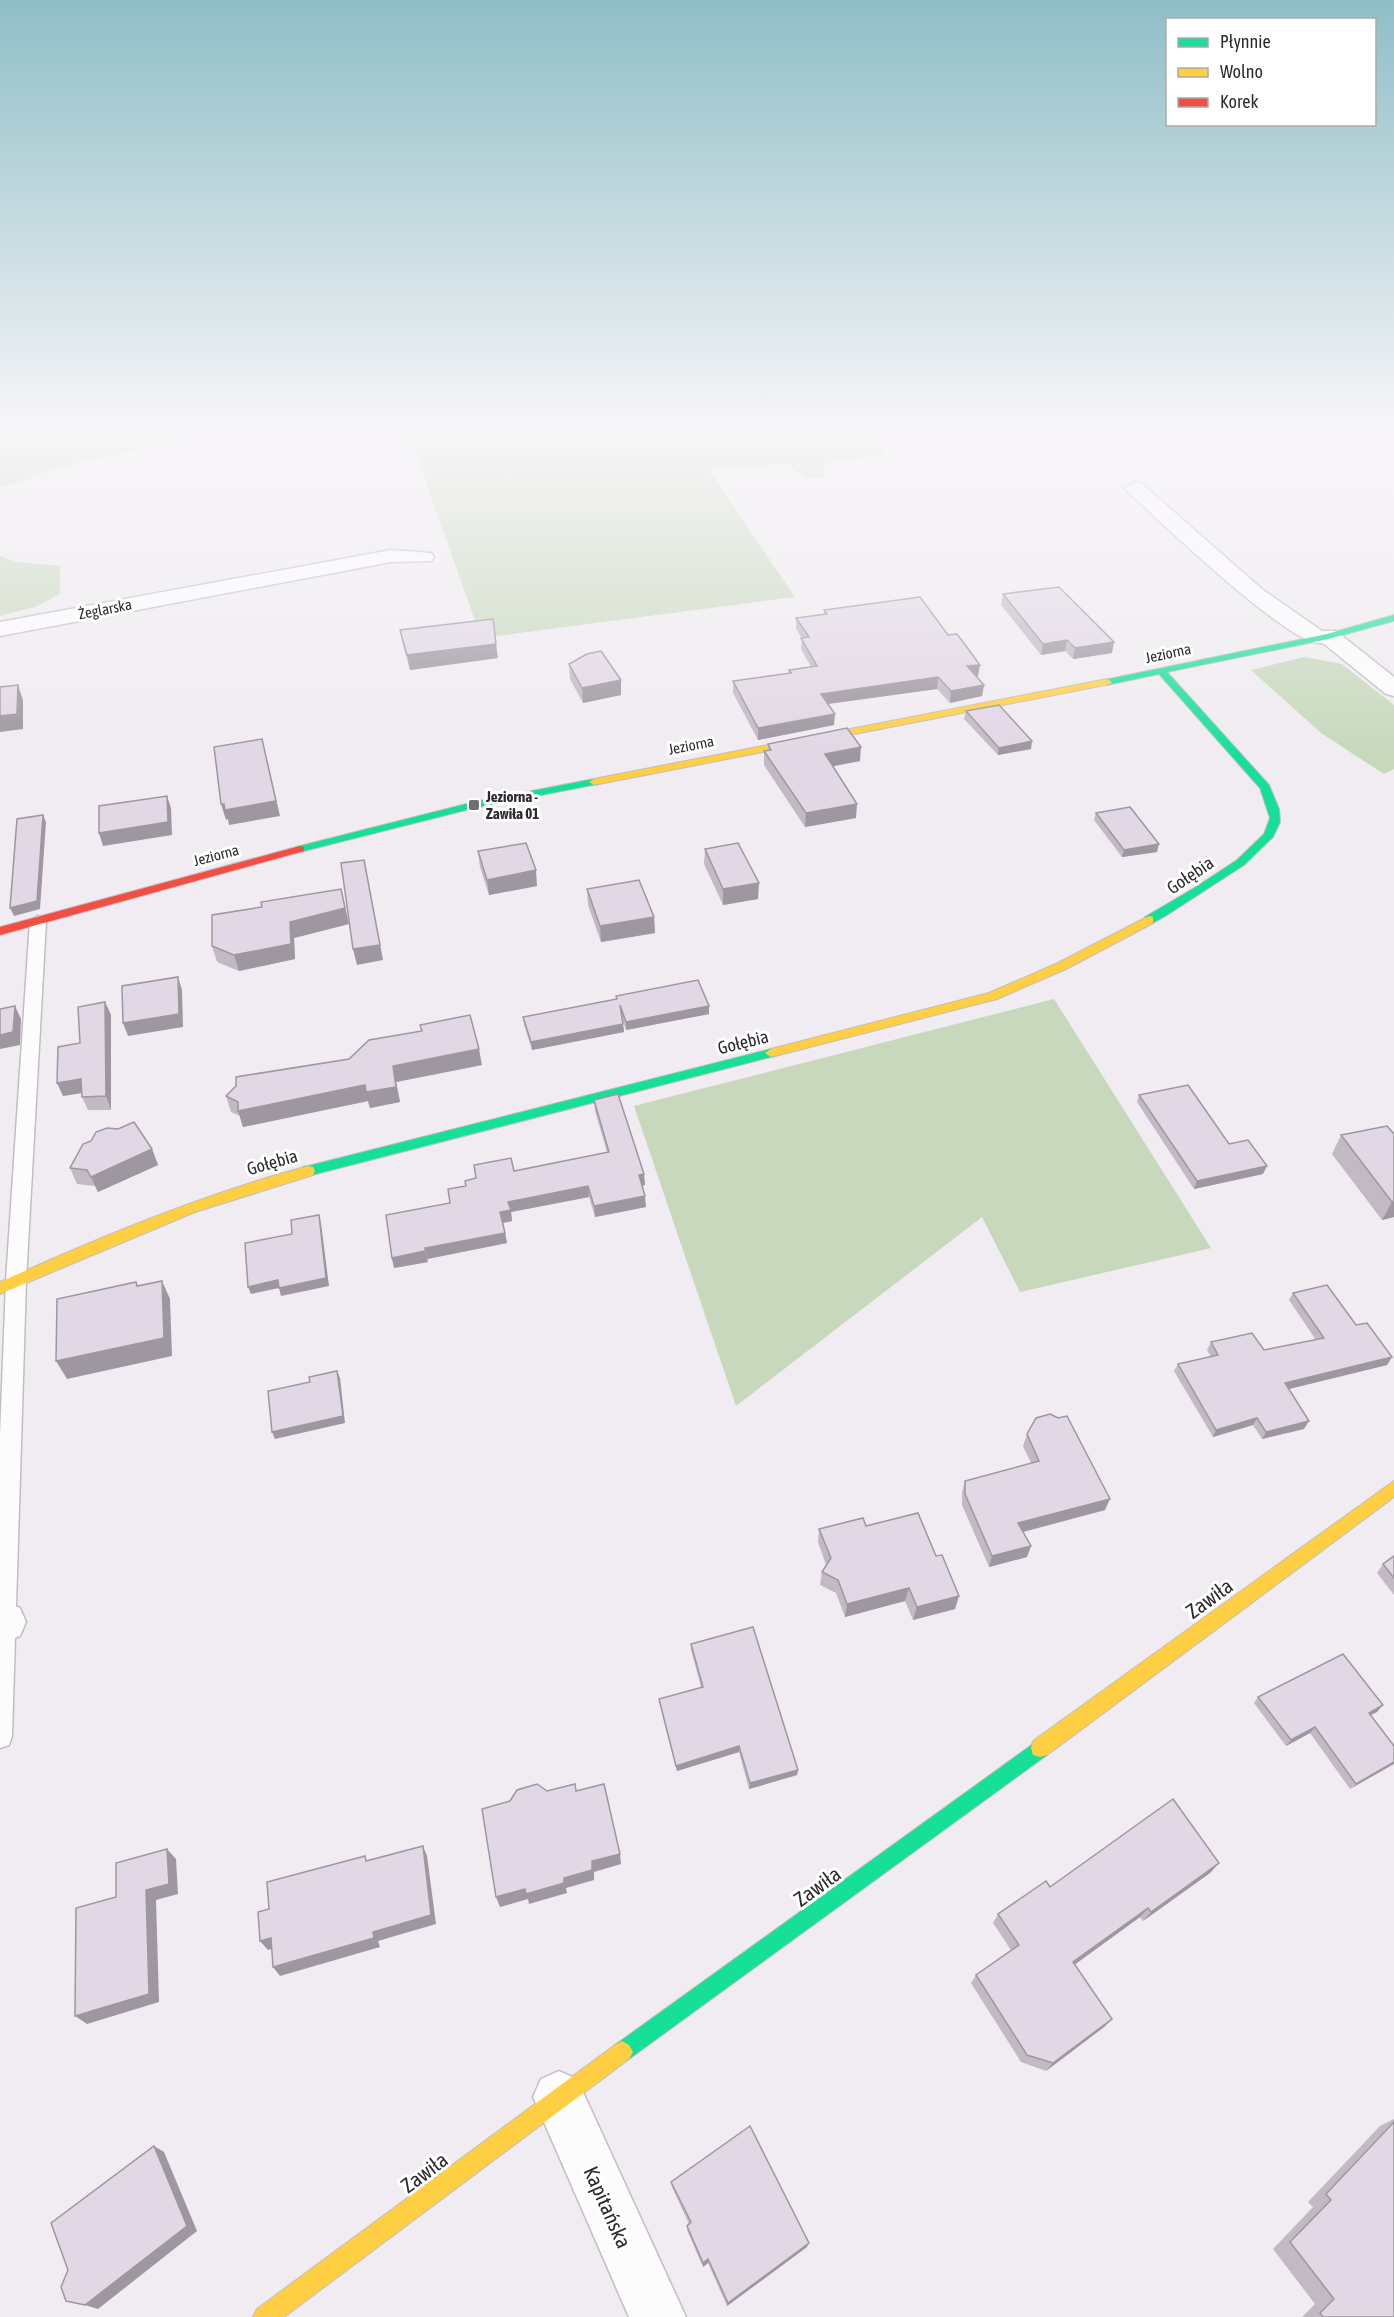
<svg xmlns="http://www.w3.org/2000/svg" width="1394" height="2317" font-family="'Asap Condensed',sans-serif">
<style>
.green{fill:#c7d8bc}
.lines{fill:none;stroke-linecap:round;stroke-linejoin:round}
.lane-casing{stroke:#c1bec1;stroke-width:3}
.street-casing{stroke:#c1bec1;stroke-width:3}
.fast-casing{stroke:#c1bec1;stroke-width:2}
.slow-casing{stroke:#c1bec1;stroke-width:2}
.jam-casing{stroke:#c1bec1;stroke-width:2}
.lane{fill:#fdfcfd;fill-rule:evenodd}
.street{fill:#fdfcfd;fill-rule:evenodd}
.fast{fill:#16e098;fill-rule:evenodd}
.slow{fill:#ffcf43;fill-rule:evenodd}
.jam{fill:#f24e42;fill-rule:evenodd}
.wall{fill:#c2b9c5}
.shaded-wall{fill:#9e96a0}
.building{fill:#e2d7e5;stroke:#9e96a0;stroke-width:1.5}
.poi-dot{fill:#716e72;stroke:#fff;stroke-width:2}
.labels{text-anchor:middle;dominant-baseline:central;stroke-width:6;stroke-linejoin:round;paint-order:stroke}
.far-street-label{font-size:15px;fill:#2c2a2d;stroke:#fff}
.far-poi-label{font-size:15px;font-weight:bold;fill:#2c2a2d;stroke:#fff;text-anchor:start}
.street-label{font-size:18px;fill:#2c2a2d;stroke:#fff}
.near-street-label{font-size:21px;fill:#2c2a2d;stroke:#fff}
</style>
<rect width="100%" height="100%" fill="#f0ecf1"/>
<g class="green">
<path d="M21,431H183L163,444L62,467L0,488V440Z"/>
<path d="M408,431H868L886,454L824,464L825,477L806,479L788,464L708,469L795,597L481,638Z"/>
<path d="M0,556L17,562L60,566V594L35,607L0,616Z"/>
<path d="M1304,657L1342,664L1394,705V769L1384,774L1321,733L1251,670Z"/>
<path d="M1054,999L1211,1248L1020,1292L982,1217L736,1406L634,1106Z"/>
</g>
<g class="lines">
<defs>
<path id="lane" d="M38,916L46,921L26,1281L12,1736L9,1745L0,1748V1436L6,1281L30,921Z"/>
<g id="street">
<path d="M1135,482L1142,484L1263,590L1322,631H1336L1394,677V696L1386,694L1323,643C1294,651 1156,517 1128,492L1125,488Z"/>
<path d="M391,550L431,553L434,557L431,561L391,562L0,636V622Z"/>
<path d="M5,1602L20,1608L26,1622L20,1636L0,1644V1604Z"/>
<path d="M559,2071L577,2079L686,2317H629L533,2097L541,2079Z"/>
</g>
<g id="fast">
<path d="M1394,615V621L1328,639L1167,672L1269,785L1279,809L1280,822L1273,837L1244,865L1167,915L1153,923H1145V917L1196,887L1237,860L1264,834L1270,818L1260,788L1159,674L1107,685L1102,682L1104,680L1327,634Z"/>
<path d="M594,779L599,782L598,784L474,808L300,852L295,849L296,847L474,802Z"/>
<path d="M771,1049L777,1053L775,1056L308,1176L303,1175L301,1171L303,1167L308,1166Z"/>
<path d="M1040,1739L1047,1741L1049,1748L1047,1755L629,2059L622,2063L615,2059L611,2052L615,2045Z"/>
</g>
<g id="slow">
<path d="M1107,679L1112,682L1110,684L594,785L589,782L594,779Z"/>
<path d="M1149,916L1153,917V923L1066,969L997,999L771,1057L765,1053L771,1049L989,993L1058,963Z"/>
<path d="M308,1166L313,1167L315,1171L313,1175L195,1212L0,1294V1282C101,1237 201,1195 308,1166Z"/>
<path d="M1394,1481V1497L1047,1755L1040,1757L1033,1755L1031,1748L1033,1741Z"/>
<path d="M622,2041L629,2045L633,2052L629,2059L284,2317H253L257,2309L615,2045Z"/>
</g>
<path id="jam" d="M300,846L304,847V851L0,935V927Z"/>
</defs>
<use href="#lane" class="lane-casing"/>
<use href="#street" class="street-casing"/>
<use href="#fast" class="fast-casing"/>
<use href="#slow" class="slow-casing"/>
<use href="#jam" class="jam-casing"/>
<use href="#lane" class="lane"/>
<use href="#street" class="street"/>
<use href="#fast" class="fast"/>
<use href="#slow" class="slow"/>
<use href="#jam" class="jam"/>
</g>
<g class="wall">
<path d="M1003,594L1112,653L1073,659L1065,651L1041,655L1001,605Z"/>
<path d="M824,610L978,676H976L984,685L982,696L950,703L937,689L828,704L834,725L758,740L733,693V681L789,673V670L811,667L801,649L802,638L796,629V618L824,614Z"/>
<path d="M400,630L498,658L410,670L403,645Z"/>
<path d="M569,664L621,695L583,703L570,679Z"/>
<path d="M966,711L1031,749L998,755L964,719Z"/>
<path d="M768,744L860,761L832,766L856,818L805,827L764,765V751H768Z"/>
<path d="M1096,813L1157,852L1122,857L1094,820Z"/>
<path d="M705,849L758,899L723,905L704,864Z"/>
<path d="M478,851L537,886L489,895L480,867Z"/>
<path d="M587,889L654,917L655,933L601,942L588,905Z"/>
<path d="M349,924L294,938L295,959L239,971L217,962L212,946Z"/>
<path d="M616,996L709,1014L626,1030L622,1019L624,1032L532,1050L524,1025L523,1017L616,999Z"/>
<path d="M105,1002L111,1015V1110H88L82,1097V1093L63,1096L80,1043Z"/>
<path d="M482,1065L396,1082L400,1102L370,1108L368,1101L243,1127L240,1116L231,1112L226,1096Z"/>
<path d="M1139,1095L1263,1174L1194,1189L1137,1102Z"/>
<path d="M594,1100L644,1174L645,1185L642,1186L646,1207L595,1217L589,1197L511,1212L512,1221L503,1223L507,1243L427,1259L428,1262L394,1268L392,1258L450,1203L476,1178L474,1165L514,1171L607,1152L595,1111Z"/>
<path d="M1387,1126L1394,1217L1382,1220L1332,1154L1341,1135Z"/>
<path d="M152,1149L158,1165L98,1192L95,1186L77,1184L70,1168Z"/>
<path d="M1293,1293L1356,1325L1392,1357L1387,1365L1288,1389L1304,1429L1262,1439L1253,1425L1213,1437L1174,1371L1178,1364L1211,1357L1207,1350L1211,1342L1264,1350L1316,1340L1289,1300Z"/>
<path d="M1027,1434L1105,1510L1023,1532L1027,1557L989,1567L962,1505V1492L965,1481L1031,1463L1023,1446Z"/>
<path d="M866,1526L955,1609L913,1620L905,1601L845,1617L836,1593L820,1585L822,1572L826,1565L818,1542L819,1529Z"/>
<path d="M1394,1556V1595L1377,1573L1383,1564Z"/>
<path d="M691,1644L798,1770L797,1775L749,1789L739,1752L677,1771L660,1705L659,1699L701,1687L691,1650Z"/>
<path d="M1258,1697L1377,1712L1370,1715L1394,1746L1350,1789L1310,1733L1286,1746L1254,1703Z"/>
<path d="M1219,1863L1210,1873L1143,1921L1140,1917L1075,1964L1112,2019L1104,2027L1046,2071L1021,2062L971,1983L976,1975L1011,1950L993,1923L998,1914L1050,1887Z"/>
<path d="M1394,2119V2317H1302L1315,2304L1273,2249L1313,2207L1308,2202L1380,2126Z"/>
<path d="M671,2182L807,2247L727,2306L708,2263L703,2267L687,2230V2226L689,2224L672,2187Z"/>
</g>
<g class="shaded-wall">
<path d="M1067,640L1065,651L1041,655L1043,644Z"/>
<path d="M1114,642L1112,653L1073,659L1075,648Z"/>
<path d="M496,644L498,658L410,670L407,655Z"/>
<path d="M980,665L978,676L965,678L967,666Z"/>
<path d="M938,677L937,689L820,705L821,694Z"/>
<path d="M621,680V695L583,703L582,688Z"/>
<path d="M18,685L23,700V729L0,732V716Z"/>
<path d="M984,685L982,696L950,703L951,691Z"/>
<path d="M835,714L834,725L758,740V728Z"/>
<path d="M262,739L280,816L229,825L228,819L226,820L221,804Z"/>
<path d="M1032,741L1031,749L998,755L999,748Z"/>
<path d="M861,747L860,761L824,768L825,754Z"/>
<path d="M167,796L171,808L172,835L103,846L99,833Z"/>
<path d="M857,804L856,818L805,827L806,813Z"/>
<path d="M43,815L46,822L40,909L14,916L10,908Z"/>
<path d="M1159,844L1157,852L1122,857L1124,850Z"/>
<path d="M364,860L383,960L357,965L353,949Z"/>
<path d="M536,870L537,886L489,895L487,880Z"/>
<path d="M759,883L758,899L723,905V889Z"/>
<path d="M341,889L349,924L294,938L295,959L239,971L234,955L290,922Z"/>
<path d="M654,917L655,933L601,942L600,926Z"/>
<path d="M178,977L182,990L183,1027L128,1036L123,1023Z"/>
<path d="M105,1002L111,1015V1110L106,1096Z"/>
<path d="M15,1006L21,1019L20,1045L0,1049V1035Z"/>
<path d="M709,1006V1014L626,1030V1022Z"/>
<path d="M623,1024L624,1032L532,1050L531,1042Z"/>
<path d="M479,1049L482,1065L396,1082L400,1102L370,1108L368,1101L243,1127L238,1111L393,1066Z"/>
<path d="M81,1079L87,1092L63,1096L57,1083Z"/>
<path d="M152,1149L158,1165L98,1192L91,1177Z"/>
<path d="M1267,1166L1263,1174L1194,1189L1197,1181Z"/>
<path d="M644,1174L645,1185L639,1186V1175Z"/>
<path d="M588,1186L589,1197L511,1212L512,1221L502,1223L500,1212L508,1202Z"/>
<path d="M645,1196L646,1207L595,1217L594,1206Z"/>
<path d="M1394,1201V1217L1382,1220L1392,1202Z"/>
<path d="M319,1215L321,1223L329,1286L281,1296L279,1288L251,1294L248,1287L278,1280Z"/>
<path d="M505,1233L507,1243L427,1259L425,1248Z"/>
<path d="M425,1251L428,1262L394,1268L392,1258Z"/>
<path d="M162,1281L170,1299L172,1356L67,1379L56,1361Z"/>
<path d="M1392,1357L1387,1365L1281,1391L1285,1383Z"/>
<path d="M337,1371L340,1378L345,1423L275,1439L272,1432Z"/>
<path d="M1257,1418L1253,1425L1213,1437L1216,1430Z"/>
<path d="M1309,1421L1304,1429L1262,1439L1266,1432Z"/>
<path d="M1110,1499L1105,1510L1015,1534L1018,1523Z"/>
<path d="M1031,1546L1027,1557L989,1567L992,1556Z"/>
<path d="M909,1588L905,1601L845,1617L847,1604Z"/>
<path d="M959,1596L955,1609L913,1620L917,1607Z"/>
<path d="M1383,1705L1377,1712L1363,1719L1369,1713Z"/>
<path d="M1315,1727L1310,1733L1286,1746L1291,1740Z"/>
<path d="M739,1746V1752L677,1771L676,1766Z"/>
<path d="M1394,1762V1764L1350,1789L1356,1784Z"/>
<path d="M798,1770L797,1775L749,1789L750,1783Z"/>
<path d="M423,1846L427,1856L436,1924L378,1941L380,1947L280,1976L273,1967L373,1932Z"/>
<path d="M167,1849L176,1859L178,1894L156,1900L159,2002L87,2024L75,2016Z"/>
<path d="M620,1854L621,1864L594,1872V1880L566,1888L567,1893L529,1904L528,1899L500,1907L496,1897L564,1878L592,1861Z"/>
<path d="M1219,1863L1210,1873L1143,1921L1151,1912Z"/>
<path d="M1148,1908L1140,1917L1066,1971L1073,1962Z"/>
<path d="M271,1938L278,1947L268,1950L260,1941Z"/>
<path d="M1112,2019L1104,2027L1046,2071L1053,2063Z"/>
<path d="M154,2146L164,2152L197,2231L98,2309L85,2305Z"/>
<path d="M809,2243L807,2247L727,2306L728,2303Z"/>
<path d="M708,2259V2263L703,2267V2263Z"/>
</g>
<g class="building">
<path d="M1059,587L1114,642L1075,648L1067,640L1043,644L1003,594Z"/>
<path d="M920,597L948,635L957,634L963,642L980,665L967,666L984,685L951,691L938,677L821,694L835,714L758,728L733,681L791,673L789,670L817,666L801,638L809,637L796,618L827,614L824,610Z"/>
<path d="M493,619L496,644L407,655L400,630Z"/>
<path d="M601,651L621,680L582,688L569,664L587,654Z"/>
<path d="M18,685L17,714L0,716V687Z"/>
<path d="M999,705L1032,741L999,748L966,711Z"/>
<path d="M847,728L861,747L825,754L857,804L806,813L764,751L771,750L768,744Z"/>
<path d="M262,739L276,801L225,810L224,804H221L214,747Z"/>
<path d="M167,796L168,822L99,833V806Z"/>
<path d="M1130,807L1159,844L1124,850L1096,813Z"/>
<path d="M43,815L37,901L10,908L17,819Z"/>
<path d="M526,843L536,870L487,880L478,851Z"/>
<path d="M738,843L759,883L723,889L705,849Z"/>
<path d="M364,860L380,945L353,949L341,863Z"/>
<path d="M639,880L654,917L600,926L587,889Z"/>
<path d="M341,889L345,908L290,922L291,944L234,955L212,946V915L262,907L261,902Z"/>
<path d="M178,977L179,1014L123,1023L122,986Z"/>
<path d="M698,980L709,1006L626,1022L620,1005L623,1024L531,1042L523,1017L617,999L616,996Z"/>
<path d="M105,1002L106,1096L82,1097L81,1079L57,1083L58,1047L80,1043L78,1007Z"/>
<path d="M15,1006L13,1032L0,1035V1009Z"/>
<path d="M470,1015L479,1049L393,1066L396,1087L366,1092L365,1085L238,1111V1102L226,1096L236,1086V1077L349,1059L369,1040L422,1031L420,1025Z"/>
<path d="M1188,1085L1229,1144L1248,1140L1267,1166L1197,1181L1139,1095Z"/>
<path d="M618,1094L644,1174L639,1175L645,1196L594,1206L588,1186L508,1202L511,1210L500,1212L505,1233L425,1248V1251L392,1258L386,1215L450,1203L448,1189L466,1186L465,1181L476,1178L474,1165L511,1158L514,1171L609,1152L594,1100Z"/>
<path d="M134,1122L152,1149L91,1177L87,1170L70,1168L83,1144L91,1141L96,1132L107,1128L118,1129Z"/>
<path d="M1387,1126L1394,1134V1201L1392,1202L1341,1135Z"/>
<path d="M319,1215L326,1278L279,1288L278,1280L248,1287L245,1243L292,1234L291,1220Z"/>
<path d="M162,1281L164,1338L56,1361L57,1299L136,1282L137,1286Z"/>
<path d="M1327,1285L1356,1325L1367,1323L1392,1357L1285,1383L1309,1421L1266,1432L1257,1418L1216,1430L1178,1364L1218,1355L1211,1342L1252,1333L1264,1350L1324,1338L1293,1293Z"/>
<path d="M337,1371L343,1416L272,1432L268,1391L310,1382L309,1377Z"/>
<path d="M1050,1414L1058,1418L1067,1416L1110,1499L1018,1523L1031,1546L992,1556L965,1494V1481L1039,1461L1027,1434L1036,1418Z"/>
<path d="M918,1513L936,1556L942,1555L959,1596L917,1607L909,1588L847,1604L838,1580L822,1572L831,1558L819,1529L863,1518L866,1526Z"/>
<path d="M1394,1556V1578L1383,1564Z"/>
<path d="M753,1627L798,1770L750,1783L739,1746L676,1766L659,1699L703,1687L691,1644Z"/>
<path d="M1343,1654L1383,1705L1369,1713L1394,1746V1762L1356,1784L1315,1727L1291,1740L1258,1697Z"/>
<path d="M537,1784L547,1791L575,1784L576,1791L604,1784L620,1854L592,1861V1870L564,1878V1883L526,1894L525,1889L496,1897L482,1809L510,1801L517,1790Z"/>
<path d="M1173,1799L1219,1863L1151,1912L1148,1908L1073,1962L1112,2019L1053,2063L1027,2055L976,1975L1019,1945L998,1914L1046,1881L1050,1887Z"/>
<path d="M423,1846L431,1915L373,1932L374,1938L273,1967L271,1938L260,1941L258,1912L269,1909L267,1882L365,1856L366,1861Z"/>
<path d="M167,1849L169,1884L146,1890L149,1994L75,2016L76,1908L116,1897V1863Z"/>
<path d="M1394,2122V2317H1323L1320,2313L1334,2299L1290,2242L1331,2200L1326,2194Z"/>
<path d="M750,2126L809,2243L728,2303L708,2259L703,2263L687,2226L691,2222L671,2182Z"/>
<path d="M154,2146L187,2226L85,2305L66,2301L61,2287L68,2270L51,2223Z"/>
</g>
<linearGradient id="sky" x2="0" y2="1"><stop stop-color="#8fbec6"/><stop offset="0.57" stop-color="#f8f6f9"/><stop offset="1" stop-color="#f8f6f9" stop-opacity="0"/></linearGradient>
<rect width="1394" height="755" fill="url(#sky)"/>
<rect class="poi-dot" x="468" y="799" width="12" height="12" rx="3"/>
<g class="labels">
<g class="far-street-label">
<text transform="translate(105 609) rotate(-11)">Żeglarska</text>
<text transform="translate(1168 653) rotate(-12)">Jeziorna</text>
<text transform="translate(691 745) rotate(-11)">Jeziorna</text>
<text transform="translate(216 855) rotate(-15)">Jeziorna</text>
</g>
<g class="far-poi-label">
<text x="486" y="796">Jeziorna -<tspan x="486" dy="17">Zawiła 01</tspan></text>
</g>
<g class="street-label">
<text transform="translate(1190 875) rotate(-34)">Gołębia</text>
<text transform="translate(743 1042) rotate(-14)">Gołębia</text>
<text transform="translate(272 1162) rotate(-16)">Gołębia</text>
</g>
<g class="near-street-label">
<text transform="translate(1209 1598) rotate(-36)">Zawiła</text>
<text transform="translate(817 1886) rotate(-36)">Zawiła</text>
<text transform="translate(424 2172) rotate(-37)">Zawiła</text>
<text transform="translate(608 2207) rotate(66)">Kapitańska</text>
</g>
</g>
<rect x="1166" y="18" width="210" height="108" fill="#ffffff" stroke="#abaaab" stroke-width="1.5"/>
<rect x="1178" y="38" width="30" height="9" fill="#16e098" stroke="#abaaab" stroke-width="1.5"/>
<text x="1220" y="48" font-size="18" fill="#2c2a2d">Płynnie</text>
<rect x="1178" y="68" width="30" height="9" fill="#ffcf43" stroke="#abaaab" stroke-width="1.5"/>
<text x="1220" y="78" font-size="18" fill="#2c2a2d">Wolno</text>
<rect x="1178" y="98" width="30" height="9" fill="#f24e42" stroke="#abaaab" stroke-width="1.5"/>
<text x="1220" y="108" font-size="18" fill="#2c2a2d">Korek</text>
</svg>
